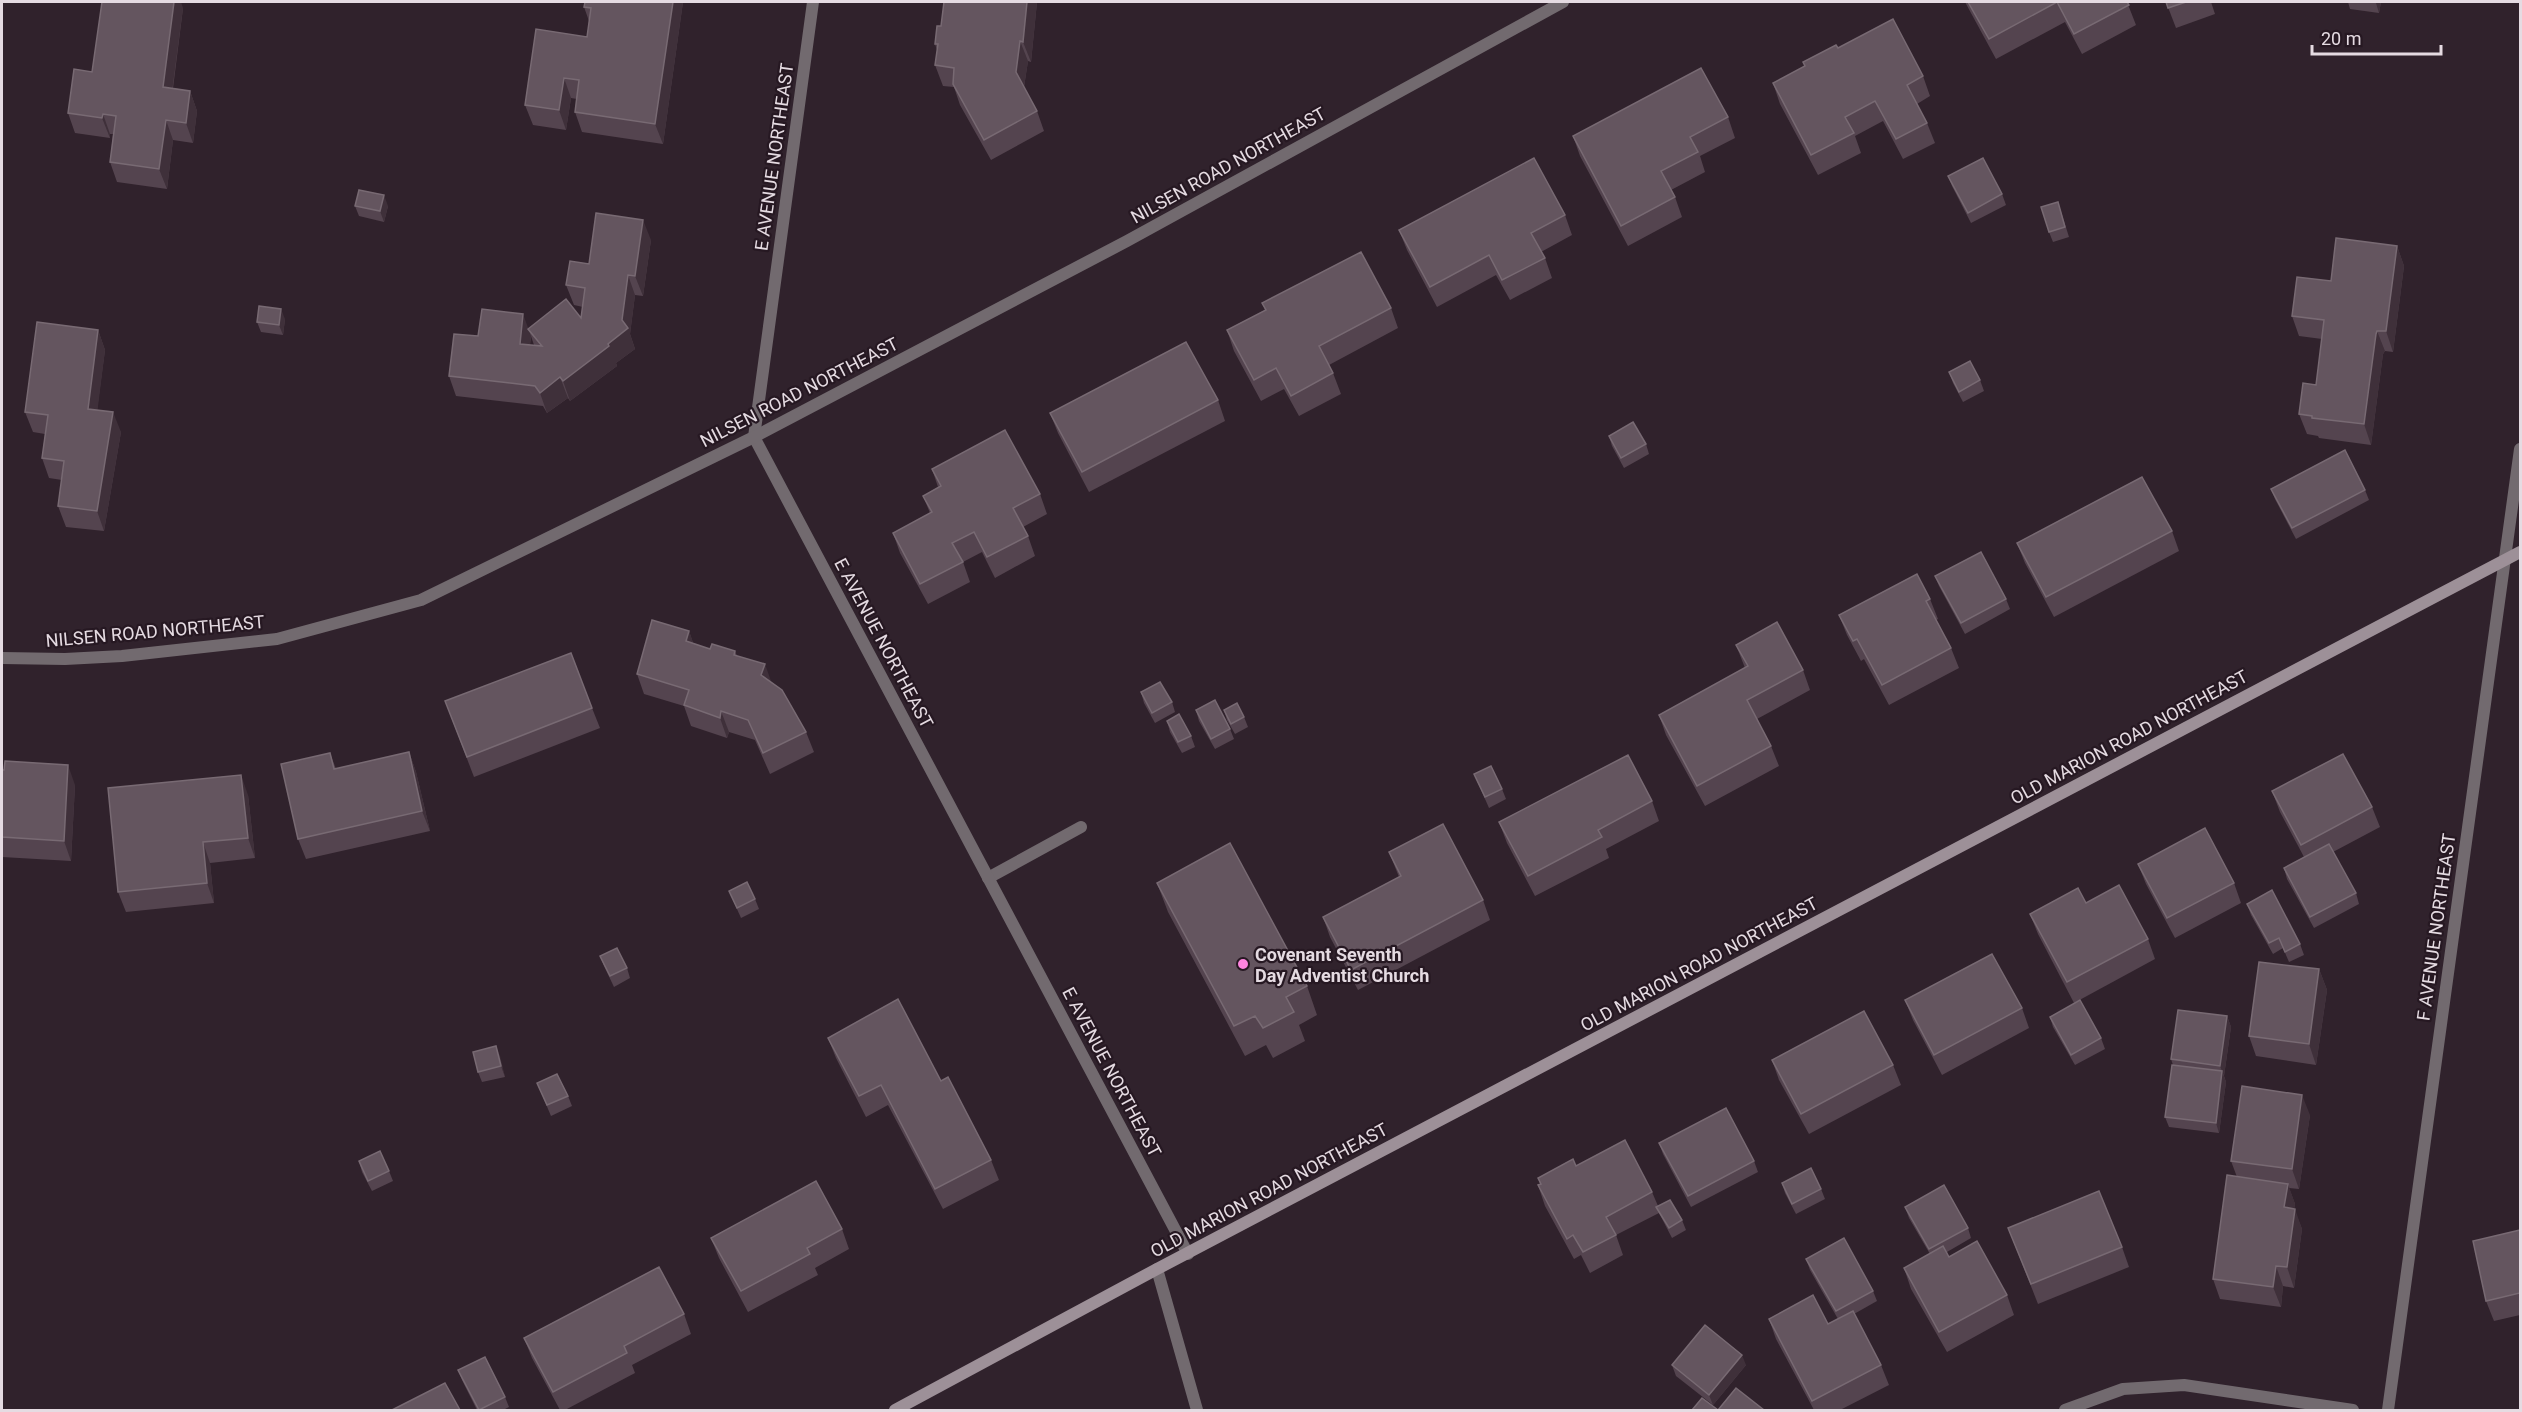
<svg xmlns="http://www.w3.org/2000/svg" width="2522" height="1412" font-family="Roboto,sans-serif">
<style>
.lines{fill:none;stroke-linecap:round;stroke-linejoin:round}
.lane{stroke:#726a6f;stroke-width:12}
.street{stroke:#726a6f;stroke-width:12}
.secondary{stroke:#9d9098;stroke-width:12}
.wall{fill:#54444f;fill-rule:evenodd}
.shaded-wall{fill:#3f303a}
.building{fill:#64555f;stroke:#786a73;stroke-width:1.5}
.poi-dot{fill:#ff85df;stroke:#261822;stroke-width:2}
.labels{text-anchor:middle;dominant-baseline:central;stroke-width:4.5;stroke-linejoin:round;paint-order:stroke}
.street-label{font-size:18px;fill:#e5dbe2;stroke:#261822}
.poi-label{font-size:18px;font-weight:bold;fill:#e5dbe2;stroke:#261822;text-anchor:start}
</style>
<rect width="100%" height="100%" fill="#30222c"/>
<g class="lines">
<path class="lane" d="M988,878L1081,827"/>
<g class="street">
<path d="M813,2L754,437L1188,1254"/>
<path d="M2,658L65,659L122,656L277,639L421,600L754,437L1127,241L1563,2"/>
<path d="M1157,1269L1197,1410"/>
<path d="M2065,1410L2123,1389L2184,1385L2353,1410"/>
<path d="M2388,1410L2520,449"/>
</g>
<path class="secondary" d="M895,1410L1157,1269L2520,552"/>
</g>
<g class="wall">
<path d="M683,2L663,144L582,132L575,112L577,99L571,98L566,130L533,125L525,105L587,37L589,21L584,7Z"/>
<path d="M1037,2L1031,62L1028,61L1024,87L1037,111L1044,131L991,160L960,105L954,87L943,86L935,65L937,50L935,44L941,26Z"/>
<path d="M1965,2H2127L2136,25L2082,54L2065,22L1996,59Z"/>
<path d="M2166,2H2211L2215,14L2176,28Z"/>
<path d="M2348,2H2381L2379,13L2350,9Z"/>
<path d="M183,8L173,88L190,91L197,111L193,143L173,140L167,189L117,182L110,162L113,134H110V138L75,133L68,113L92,72Z"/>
<path d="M1838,48L1923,76L1930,96L1917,104L1927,123L1935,143L1903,159L1883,121L1855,136L1861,153L1818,175L1780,104L1773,83L1805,67L1803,62Z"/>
<path d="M1728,117L1735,138L1700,156L1705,172L1671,190L1675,197L1682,217L1628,246L1580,156L1573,136Z"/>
<path d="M1948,176L2002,194L2006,205L1971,223L1952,186Z"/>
<path d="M2058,202L2069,237L2053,242L2049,232Z"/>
<path d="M355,206H388L384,222L359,216Z"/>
<path d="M1565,215L1572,235L1541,252L1545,258L1552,278L1510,300L1496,275L1437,307L1407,250L1399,230Z"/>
<path d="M651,240L643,296L635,295L630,334L635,349L616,363L617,366L570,401L568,398L547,413L543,406L456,396L449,376L478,336L528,328L581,318L583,307L574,305L566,285L589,264ZM531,336L534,345H530Z"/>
<path d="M2397,246L2404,266L2393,352L2385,351L2383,354L2371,445L2319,438L2318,436L2307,434L2299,414L2316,385L2322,339L2299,336L2292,316L2331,281Z"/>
<path d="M1262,303L1391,308L1398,328L1329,365L1333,373L1341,394L1299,416L1284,389L1261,401L1234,351L1227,330L1265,310Z"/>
<path d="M285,319L283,335L261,332L257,322Z"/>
<path d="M98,330L105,350L97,410L121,432L104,531L66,527L58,506L62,480L49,478L42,458L45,434L33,432L25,412Z"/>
<path d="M1949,372L1980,380L1984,391L1963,402L1953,383Z"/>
<path d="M1218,400L1225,421L1089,492L1058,433L1050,413Z"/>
<path d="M1609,436L1646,444L1649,454L1624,468L1612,446Z"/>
<path d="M932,469L1040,494L1047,514L1023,527L1028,536L1035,556L995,578L982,552L963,562L970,582L928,604L900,553L893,533L930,513L923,496L938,487Z"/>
<path d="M2271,489L2365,490L2369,500L2296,539L2275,499Z"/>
<path d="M2172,531L2179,551L2054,617L2025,563L2017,543Z"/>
<path d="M1935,576L2006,599L2010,609L1965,634L1939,586Z"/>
<path d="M1930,599L1938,619L1936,620L1951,648L1959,668L1889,705L1864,659L1861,661L1847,635L1839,615Z"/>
<path d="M689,631L693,643L710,649L735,651L737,656L772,683L806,732L814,752L770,774L755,740L729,732L727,738L691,726L684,706L644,694L637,674Z"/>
<path d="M1736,645L1803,670L1810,690L1757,719L1771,746L1779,766L1705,806L1666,735L1659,715L1745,668Z"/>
<path d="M1141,692L1172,702L1175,712L1155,723L1144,703Z"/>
<path d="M445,701L592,708L600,728L474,777Z"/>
<path d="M1196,710L1230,729L1234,739L1215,749L1199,721Z"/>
<path d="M1224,710L1244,717L1248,727L1235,734L1227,720Z"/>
<path d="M1167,721L1191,736L1195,747L1182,753L1170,732Z"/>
<path d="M409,752L416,772L430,831L306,859L298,839L330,753L336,769Z"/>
<path d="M2,770L75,785L71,861L2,857Z"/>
<path d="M1474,774L1502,789L1506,799L1489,808Z"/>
<path d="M2272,791L2372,807L2380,827L2333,852L2356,893L2359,904L2314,928L2287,879L2284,868L2304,857L2280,812Z"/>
<path d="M248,795L255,858L210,863L214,903L126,912L118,892Z"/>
<path d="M1652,801L1659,821L1606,849L1609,858L1535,896L1507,843L1499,822Z"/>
<path d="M1389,852L1483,900L1490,920L1358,990L1330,937L1323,917L1399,877Z"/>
<path d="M2138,864L2234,883L2241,903L2175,938L2146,884Z"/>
<path d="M1157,883L1307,986L1317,1015L1299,1025L1305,1041L1273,1058L1266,1045L1245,1056L1168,912Z"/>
<path d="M729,891L755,899L759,909L741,918Z"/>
<path d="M2086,903L2148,939L2155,959L2074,1003L2038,934L2030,914Z"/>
<path d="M2247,904L2300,944L2304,955L2289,962L2283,948L2273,954L2251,915Z"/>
<path d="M600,956L627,968L630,978L614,987L604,966Z"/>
<path d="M2319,969L2327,990L2316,1065L2256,1056L2249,1036Z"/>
<path d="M1905,1000L2022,1008L2029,1028L1942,1075L1913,1020Z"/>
<path d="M2227,1016L2231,1027L2224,1076L2226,1082L2219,1133L2169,1127L2165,1117L2173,1065L2171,1059Z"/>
<path d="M2050,1017L2101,1038L2105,1049L2075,1065L2053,1027Z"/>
<path d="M828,1038L941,1081L991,1160L999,1180L943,1209L888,1105L866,1117L836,1058Z"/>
<path d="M496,1046L505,1077L482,1082L478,1072Z"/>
<path d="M1772,1060L1893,1065L1901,1085L1809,1134L1779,1080Z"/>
<path d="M537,1083L568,1096L572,1106L551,1116Z"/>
<path d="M2310,1115L2299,1189L2289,1188L2295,1204L2294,1209L2302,1229L2294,1288L2283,1286L2281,1307L2220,1299L2213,1279L2237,1177L2231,1161Z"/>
<path d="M1659,1143L1754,1161L1758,1172L1691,1207L1663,1154Z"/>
<path d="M359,1161L389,1171L393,1181L372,1191L362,1172Z"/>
<path d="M1576,1166L1652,1192L1658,1206L1682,1220L1686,1230L1672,1238L1659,1213L1616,1235L1623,1255L1590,1273L1581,1255L1574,1259L1545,1206L1538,1185L1540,1184L1538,1178Z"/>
<path d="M1782,1183L1821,1189L1825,1199L1796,1214L1785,1193Z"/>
<path d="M1905,1207L1968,1228L1971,1238L1947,1252L1949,1257L2007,1295L2014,1315L1947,1352L1911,1289L1904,1268L1930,1254L1909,1218Z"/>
<path d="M2008,1228L2122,1247L2129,1267L2038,1304Z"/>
<path d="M842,1229L849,1249L815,1268L818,1275L748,1312L719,1258L711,1238Z"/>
<path d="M2520,1230V1315L2494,1321L2486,1301Z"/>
<path d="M1806,1259L1873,1291L1877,1301L1854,1314L1881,1365L1889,1385L1840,1410H1814L1776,1339L1769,1319L1828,1324L1838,1319L1810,1270Z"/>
<path d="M684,1314L691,1334L632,1365L635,1373L565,1410H560L532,1358L524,1338Z"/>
<path d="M1672,1365H1746L1713,1405L1676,1376Z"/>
<path d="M458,1370L505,1397L509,1407L503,1410H477L462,1380Z"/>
</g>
<g class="shaded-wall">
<path d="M174,2H181L183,8L170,107L163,87Z"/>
<path d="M673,2H683L663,144L655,124Z"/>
<path d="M1027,2H1037L1031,62L1023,42Z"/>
<path d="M2376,2H2381L2379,13L2376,3Z"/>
<path d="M1020,41L1028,61L1023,93L1016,72Z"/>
<path d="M564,78L571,98L566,130L559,110Z"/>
<path d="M190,91L197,111L193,143L186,123Z"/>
<path d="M103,114L110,134V138L102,118Z"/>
<path d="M166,120L173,140L167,189L159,169Z"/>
<path d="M384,195L388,206L384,222L380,211Z"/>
<path d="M643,220L651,240L643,296L635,276Z"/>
<path d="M2397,246L2404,266L2393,352L2386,331Z"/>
<path d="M628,275L635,295L630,334L635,349L616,363L617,366L570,401L563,381L608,344L622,320Z"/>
<path d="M281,309L285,319L283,335L279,325Z"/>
<path d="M523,314L531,336L527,364L520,344Z"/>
<path d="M98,330L105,350L95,430L88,409Z"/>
<path d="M2377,331L2385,351L2383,354L2371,445L2364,424L2376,334Z"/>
<path d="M560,377L568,398L547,413L540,393Z"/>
<path d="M113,412L121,432L104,531L97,511Z"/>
<path d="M689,631L696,651L686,641Z"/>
<path d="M765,664L772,684L761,675Z"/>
<path d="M721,711L729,732L727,738L720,718Z"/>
<path d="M409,752L416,772L430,831L422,811Z"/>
<path d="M68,765L75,785L71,861L64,841Z"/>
<path d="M241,775L248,795L255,858L248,838Z"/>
<path d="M203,842L210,863L214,903L207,883Z"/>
<path d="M2319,969L2327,990L2316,1065L2309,1044Z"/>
<path d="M2227,1016L2231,1027L2224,1076L2220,1066Z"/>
<path d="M496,1046L500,1056L505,1077L501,1066Z"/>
<path d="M2222,1071L2226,1082L2219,1133L2216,1123Z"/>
<path d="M2302,1095L2310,1115L2299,1189L2292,1169Z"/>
<path d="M2288,1184L2295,1204L2292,1227L2284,1207Z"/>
<path d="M2295,1209L2302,1229L2294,1288L2287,1267Z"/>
<path d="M2276,1266L2283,1286L2281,1307L2273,1287Z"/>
<path d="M1742,1355L1746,1365L1713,1405L1709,1395Z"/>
</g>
<g class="building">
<path d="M102,2H174L163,87L190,91L186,123L166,120L159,169L110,162L116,116L103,114L102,118L68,113L74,69L92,72Z"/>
<path d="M585,2H673L655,124L575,112L579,80L564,78L559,110L525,105L536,29L587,37L591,8L584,7Z"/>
<path d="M944,2H1027L1023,42L1020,41L1016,72L1037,111L984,140L953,84L954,68L935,65L938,44H935L937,26H941Z"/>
<path d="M1968,2H2127L2129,5L2074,34L2057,2L1989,39Z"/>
<path d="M2166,2H2186L2168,8Z"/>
<path d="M1893,19L1923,76L1907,85L1927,123L1896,139L1875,101L1845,117L1854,133L1811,155L1773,83L1805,66L1803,62L1836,45L1838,48Z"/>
<path d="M1701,68L1728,117L1690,137L1698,152L1661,171L1675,197L1621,226L1573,136Z"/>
<path d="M1534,158L1565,215L1531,233L1545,258L1502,280L1489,255L1430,287L1399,230Z"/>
<path d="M1983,158L2002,194L1968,213L1948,176Z"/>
<path d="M359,190L384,195L380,211L355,206Z"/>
<path d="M2058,202L2065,227L2049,232L2041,207Z"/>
<path d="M596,213L643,220L635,276L628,275L622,320L628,328L608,344L609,346L563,381L560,377L540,393L535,386L449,376L454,334L478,336L482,309L523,314L520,344L542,346L528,329L566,299L581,318L585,288L566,285L570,261L589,264Z"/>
<path d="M2336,238L2397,246L2386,331H2377L2376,334L2364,424L2312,418V416L2299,414L2303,383L2316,385L2324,320L2292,316L2297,277L2331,281Z"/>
<path d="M1361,252L1391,308L1319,346L1333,373L1291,396L1276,368L1254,380L1227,330L1266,310L1262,303Z"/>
<path d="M259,306L281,309L279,325L257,322Z"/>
<path d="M37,322L98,330L88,409L113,412L97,511L58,506L64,461L42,458L48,415L25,412Z"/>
<path d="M1186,342L1218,400L1082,472L1050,413Z"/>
<path d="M1970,361L1980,380L1959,392L1949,372Z"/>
<path d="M1633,422L1646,444L1621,458L1609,436Z"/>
<path d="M1005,430L1040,494L1013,508L1028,536L987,557L974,532L952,543L963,562L920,584L893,533L932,512L923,496L941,486L932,469Z"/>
<path d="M2345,450L2365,490L2292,528L2271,489Z"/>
<path d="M2142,477L2172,531L2046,597L2017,543Z"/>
<path d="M1981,552L2006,599L1961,623L1935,576Z"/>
<path d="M1917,574L1930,599L1926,601L1951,648L1882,685L1857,639L1853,641L1839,615Z"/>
<path d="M652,620L689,631L686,641L710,649L712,644L735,651L734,655L765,664L761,675L782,690L806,732L763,753L748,720L721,711L720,718L684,705L689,690L637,674Z"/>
<path d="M1777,622L1803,670L1747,700L1771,746L1697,786L1659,715L1748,666L1736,645Z"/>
<path d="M571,653L592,708L467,757L445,701Z"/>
<path d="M1160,682L1172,702L1152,713L1141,692Z"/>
<path d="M1215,700L1230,729L1211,739L1196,710Z"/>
<path d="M1237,703L1244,717L1231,724L1224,710Z"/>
<path d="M1179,714L1191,736L1178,742L1167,721Z"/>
<path d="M409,752L422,811L298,839L281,764L330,753L334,769Z"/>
<path d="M2343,754L2372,807L2301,845L2272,791Z"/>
<path d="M1628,755L1652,801L1598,830L1602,837L1528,876L1499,822Z"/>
<path d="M5,761L68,765L64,841L2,837V770H4Z"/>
<path d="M1491,766L1502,789L1485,797L1474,774Z"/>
<path d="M241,775L248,838L203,842L207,883L118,892L108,788Z"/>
<path d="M1443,824L1483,900L1351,970L1323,917L1401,876L1389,852Z"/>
<path d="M2205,828L2234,883L2167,918L2138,864Z"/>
<path d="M1230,843L1307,986L1286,997L1294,1012L1263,1028L1255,1016L1234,1026L1157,883Z"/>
<path d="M2329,844L2356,893L2310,917L2284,868Z"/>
<path d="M747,882L755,899L737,908L729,891Z"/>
<path d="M2119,885L2148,939L2067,982L2030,914L2078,888L2086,903Z"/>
<path d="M2272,890L2300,944L2285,952L2279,938L2269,943L2247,904Z"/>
<path d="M617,948L627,968L610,976L600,956Z"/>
<path d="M1992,954L2022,1008L1934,1055L1905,1000Z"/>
<path d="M2259,962L2319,969L2309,1044L2249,1036Z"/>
<path d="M898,999L941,1081L948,1077L991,1160L935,1189L881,1085L859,1096L828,1038Z"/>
<path d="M2080,1000L2101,1038L2071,1055L2050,1017Z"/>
<path d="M2178,1010L2227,1016L2220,1066L2171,1059Z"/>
<path d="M1864,1011L1893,1065L1801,1114L1772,1060Z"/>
<path d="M496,1046L501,1066L478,1072L473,1052Z"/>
<path d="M2172,1065L2222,1071L2216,1123L2165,1117Z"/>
<path d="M557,1074L568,1096L547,1105L537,1083Z"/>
<path d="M2242,1086L2302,1095L2292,1169L2231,1161Z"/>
<path d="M1726,1108L1754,1161L1688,1196L1659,1143Z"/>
<path d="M1625,1140L1652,1192L1606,1217L1616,1235L1583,1252L1573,1235L1567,1239L1538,1185L1541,1184L1538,1178L1573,1159L1576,1166Z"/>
<path d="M380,1151L389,1171L368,1181L359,1161Z"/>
<path d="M1811,1168L1821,1189L1792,1204L1782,1183Z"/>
<path d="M2227,1175L2288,1184L2284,1207L2295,1209L2287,1267L2276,1266L2273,1287L2213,1279Z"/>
<path d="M816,1181L842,1229L807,1248L810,1254L741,1291L711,1238Z"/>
<path d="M1944,1185L1968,1228L1929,1249L1905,1207Z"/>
<path d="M2099,1191L2122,1247L2031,1284L2008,1228Z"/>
<path d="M1670,1200L1682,1220L1669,1228L1656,1207Z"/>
<path d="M2520,1230V1293L2486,1301L2473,1241Z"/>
<path d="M1844,1238L1873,1291L1836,1311L1806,1259Z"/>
<path d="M1977,1241L2007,1295L1939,1332L1904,1268L1943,1246L1949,1257Z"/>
<path d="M659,1267L684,1314L624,1346L627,1353L553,1392L524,1338Z"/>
<path d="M1813,1295L1828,1324L1853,1311L1881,1365L1812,1401L1769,1319Z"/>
<path d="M1705,1325L1742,1355L1709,1395L1672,1365Z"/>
<path d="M485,1357L505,1397L479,1410L458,1370Z"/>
<path d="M445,1383L460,1410H392Z"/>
<path d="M1736,1388L1764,1410H1718Z"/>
<path d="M1702,1398L1718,1410H1692Z"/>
</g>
<circle class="poi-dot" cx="1243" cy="964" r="6"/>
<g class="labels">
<g class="street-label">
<text transform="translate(774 157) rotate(-82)">E AVENUE NORTHEAST</text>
<text transform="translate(1228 165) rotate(-29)">NILSEN ROAD NORTHEAST</text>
<text transform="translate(799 392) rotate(-27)">NILSEN ROAD NORTHEAST</text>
<text transform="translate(155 631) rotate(-5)">NILSEN ROAD NORTHEAST</text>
<text transform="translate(884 643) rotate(62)">E AVENUE NORTHEAST</text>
<text transform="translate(2129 737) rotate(-28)">OLD MARION ROAD NORTHEAST</text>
<text transform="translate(2436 927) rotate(-82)">F AVENUE NORTHEAST</text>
<text transform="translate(1699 964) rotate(-28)">OLD MARION ROAD NORTHEAST</text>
<text transform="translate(1112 1072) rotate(62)">E AVENUE NORTHEAST</text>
<text transform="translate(1269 1190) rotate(-28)">OLD MARION ROAD NORTHEAST</text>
</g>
<g class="poi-label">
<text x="1255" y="954">Covenant Seventh<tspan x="1255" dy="21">Day Adventist Church</tspan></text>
</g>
</g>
<rect width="2522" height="1412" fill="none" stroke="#e5dbe2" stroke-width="6"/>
<path d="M2312 45v9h129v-9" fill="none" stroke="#e5dbe2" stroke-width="3"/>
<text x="2321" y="45" font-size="18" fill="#e5dbe2" stroke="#261822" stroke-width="4.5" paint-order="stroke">20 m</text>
</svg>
